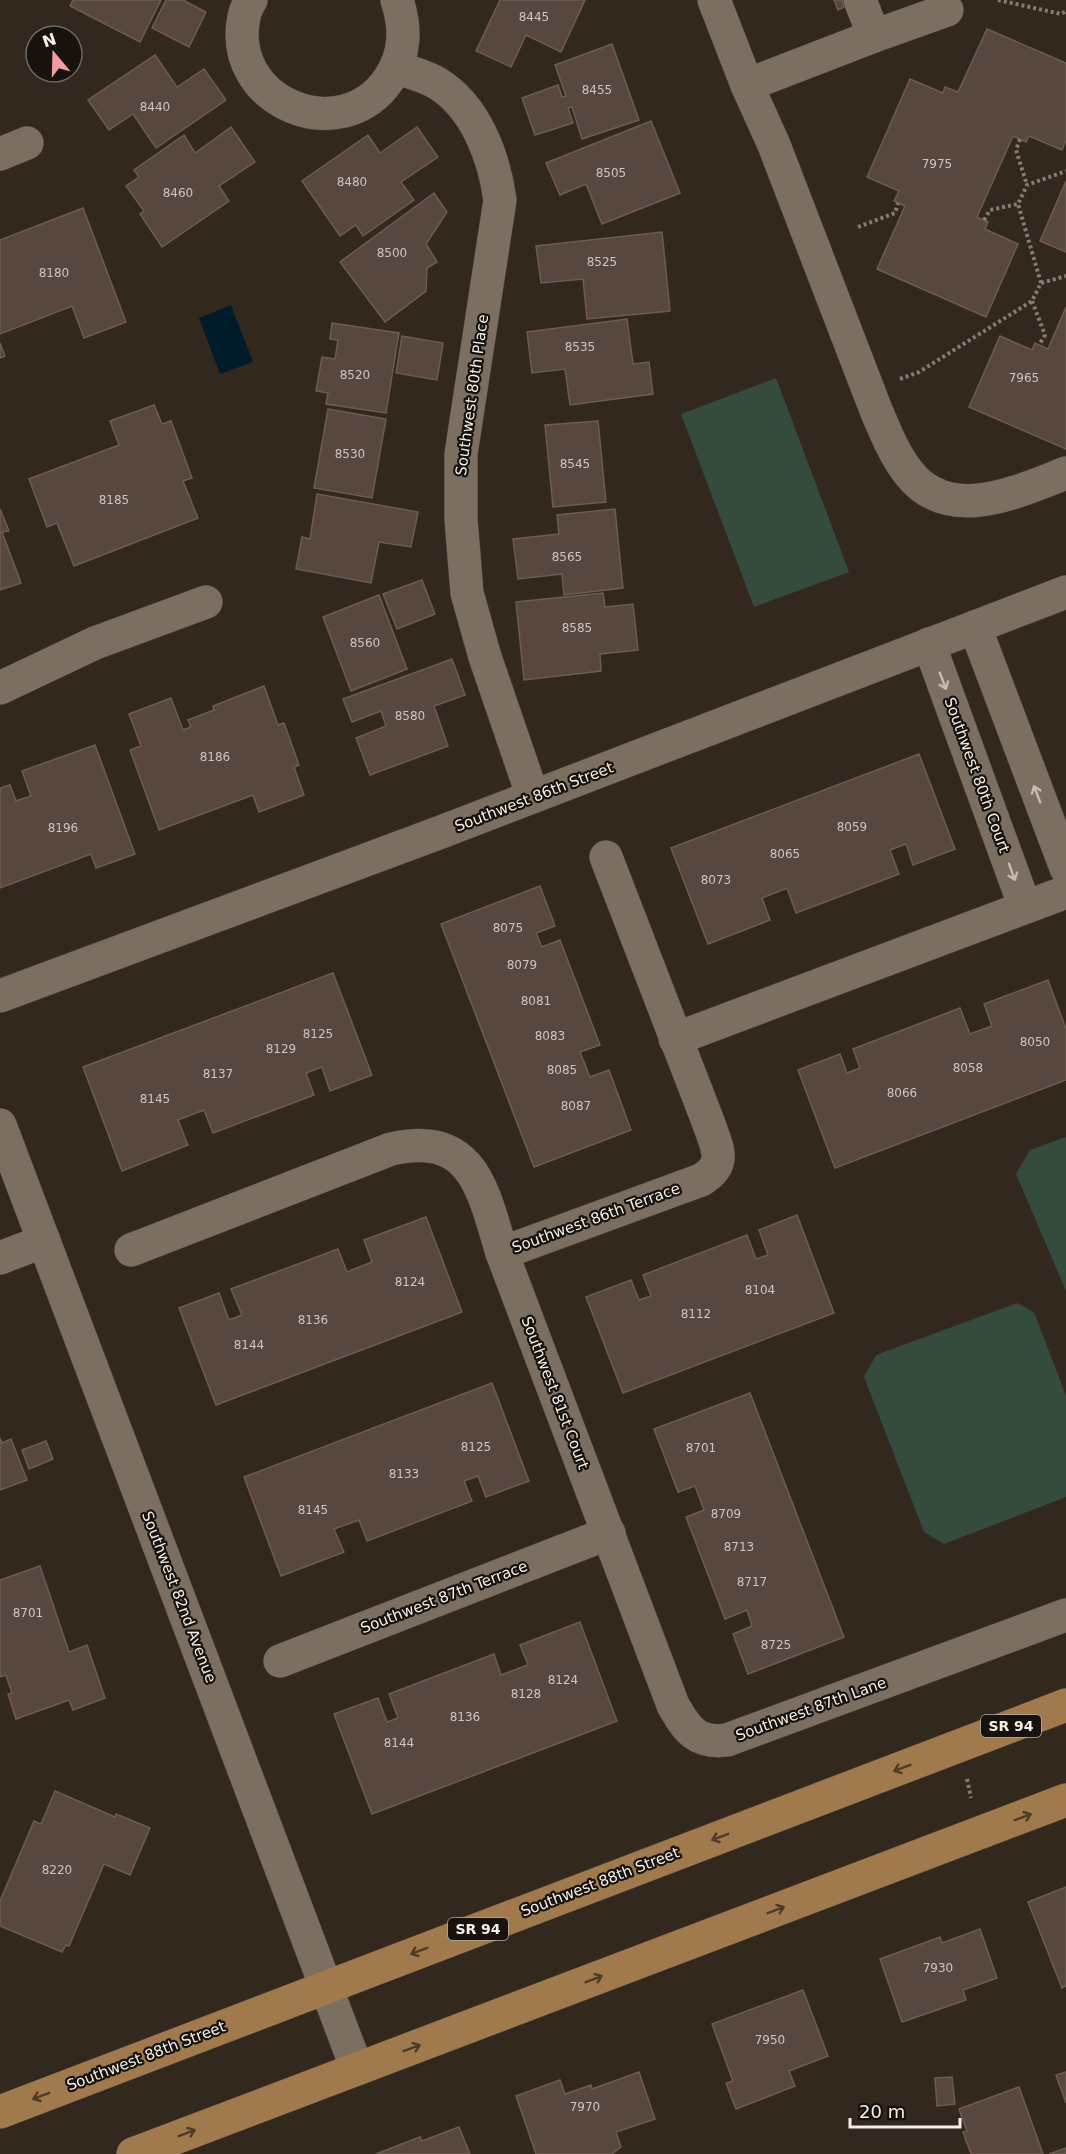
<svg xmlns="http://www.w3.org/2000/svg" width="1066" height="2154" font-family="'DejaVu Sans',sans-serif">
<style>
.green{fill:#354b3d}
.water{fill:#001c2b}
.building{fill:#57473f;stroke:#6d5c53;stroke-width:1.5}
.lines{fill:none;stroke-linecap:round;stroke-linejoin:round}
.minor-casing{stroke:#50463d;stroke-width:34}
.tertiary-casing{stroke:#50463d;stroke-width:34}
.primary-casing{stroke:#50463d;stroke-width:34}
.path{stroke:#857c72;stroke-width:4;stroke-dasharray:3 3;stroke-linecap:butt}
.minor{stroke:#7c6f62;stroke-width:33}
.tertiary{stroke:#7c6f62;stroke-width:33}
.primary{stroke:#a07a4c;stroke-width:33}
.oneway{stroke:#c5bcb2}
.oneway2{stroke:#4e3c26}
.labels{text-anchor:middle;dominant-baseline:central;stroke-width:4.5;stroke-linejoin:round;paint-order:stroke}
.number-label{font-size:12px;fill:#cec5bd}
.shield{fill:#17120d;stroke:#b3ada6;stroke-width:1.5}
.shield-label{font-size:14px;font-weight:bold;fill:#f6efe7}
.street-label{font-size:15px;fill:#f6efe7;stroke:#17120d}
</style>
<rect width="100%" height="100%" fill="#33281d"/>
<g class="green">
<path d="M776,378L849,572L754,607L681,414Z"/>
<path d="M1066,1137V1291L1016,1174L1030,1150Z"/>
<path d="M1017,1303L1034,1312L1066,1396V1497L944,1544L924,1532L864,1377L876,1355Z"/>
</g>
<path class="water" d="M231,305L253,362L220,374L199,318Z"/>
<g class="building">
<path d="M73,0H161L140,42L70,6Z"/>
<path d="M166,0H183L206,12L189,47L152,28Z"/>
<path d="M500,0H585L561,52L526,35L511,67L476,51Z"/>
<path d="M834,0H842L844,7L838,10Z"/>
<path d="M987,29L1066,63V140L1062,150L1029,136L1026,142L1013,136L977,217L988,222L985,229L1018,244L986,317L877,269L905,206L894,201L899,191L867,177L910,79L943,93L945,87L958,92Z"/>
<path d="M612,44L639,120L582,139L572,107L568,108L573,123L535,135L522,98L558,85L562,97L566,96L555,65Z"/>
<path d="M155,55L177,87L204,69L226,100L156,148L133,114L109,130L88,100Z"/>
<path d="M651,121L680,193L602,224L586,184L560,195L546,163Z"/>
<path d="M231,127L255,162L219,186L229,201L162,247L140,214L144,211L126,186L139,177L134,170L184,135L195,153Z"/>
<path d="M417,127L438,157L401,182L414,200L363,236L356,225L340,236L302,181L368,135L380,153Z"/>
<path d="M1066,181V252L1040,241Z"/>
<path d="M434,193L447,212L426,244L437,262L427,268L426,291L385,322L340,262Z"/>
<path d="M83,208L126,322L84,338L72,306L0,334V240Z"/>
<path d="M662,232L670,311L587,319L583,279L541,283L536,246Z"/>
<path d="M1066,307V449L969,407L1000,336L1032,350L1035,343L1048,349Z"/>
<path d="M627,319L633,364L649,362L653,394L570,405L565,369L532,373L527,332Z"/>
<path d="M332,323L399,333L386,413L326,404L328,393L316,391L322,357L335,359L338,340L330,339Z"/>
<path d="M402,336L443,343L437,380L396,373Z"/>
<path d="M0,343L5,356L0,358Z"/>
<path d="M154,405L162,424L171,421L192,478L183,481L198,518L74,566L57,523L47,527L29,479L119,445L110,421Z"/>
<path d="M328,409L386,419L372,498L314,488Z"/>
<path d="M598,421L606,502L553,507L545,425Z"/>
<path d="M317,494L418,512L411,547L379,542L371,583L296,569L302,537L310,539Z"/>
<path d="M0,509L9,531L2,532L21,583L0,590Z"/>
<path d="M615,509L623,588L564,595L562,574L518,579L513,539L559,534L557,515Z"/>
<path d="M422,580L435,614L397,629L383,594Z"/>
<path d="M603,593L605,607L633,604L638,650L600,654L601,671L524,680L516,602Z"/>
<path d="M379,595L407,669L351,691L323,617Z"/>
<path d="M452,659L465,695L434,706L448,746L370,775L356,738L386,726L381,711L352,722L343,699Z"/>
<path d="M264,686L278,725L284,723L299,765L294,767L304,795L259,812L253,795L159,830L130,750L141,746L129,714L171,698L183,730L191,727L188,720L214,710L213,706Z"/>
<path d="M95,745L135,854L96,868L91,854L0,888V788L10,785L16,801L31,796L22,771Z"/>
<path d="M919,754L955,849L913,865L906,844L890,850L899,874L796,913L787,888L762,898L770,920L708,944L671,848Z"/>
<path d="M540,886L555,926L536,933L542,947L560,940L600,1045L580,1052L590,1077L609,1070L631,1130L534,1167L441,924Z"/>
<path d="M333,973L372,1075L330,1091L322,1067L306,1073L314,1095L213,1133L204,1110L178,1120L188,1145L122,1171L83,1067Z"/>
<path d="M1048,980L1066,1029V1080L835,1168L798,1070L840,1054L847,1073L860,1068L853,1049L960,1008L970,1034L992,1026L984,1004Z"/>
<path d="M797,1215L834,1313L623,1393L586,1297L631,1280L639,1300L651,1296L643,1275L747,1235L756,1259L768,1255L759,1230Z"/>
<path d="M426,1217L462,1312L216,1405L179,1308L219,1293L229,1320L242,1315L231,1289L338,1249L347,1272L372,1262L364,1240Z"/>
<path d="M492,1383L529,1481L486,1497L478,1476L464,1481L472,1501L367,1541L359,1520L334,1529L344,1552L281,1576L244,1477Z"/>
<path d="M750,1393L844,1637L748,1674L733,1634L752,1626L747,1610L725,1619L686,1517L704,1510L695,1486L678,1492L654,1429Z"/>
<path d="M0,1438L2,1443L11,1439L27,1480L0,1490Z"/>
<path d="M46,1441L53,1459L29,1469L22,1450Z"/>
<path d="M40,1566L69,1652L87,1645L105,1698L73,1710L69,1700L16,1719L8,1694L12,1693L6,1675L0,1677V1580Z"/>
<path d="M580,1622L617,1721L372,1814L334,1714L378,1698L387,1722L398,1718L389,1694L494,1654L501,1675L528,1665L520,1645Z"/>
<path d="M55,1791L115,1817L116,1814L150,1828L130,1875L104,1864L69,1946L66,1945L62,1952L0,1926V1901L34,1821L41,1824Z"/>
<path d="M1066,1887V1986L1062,1988L1028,1902Z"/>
<path d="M980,1929L997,1978L963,1990L966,2000L902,2022L880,1959L940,1937L942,1943Z"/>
<path d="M803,1990L828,2056L789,2071L795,2086L736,2109L726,2083L733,2081L712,2024Z"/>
<path d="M639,2072L655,2119L616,2132L621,2147L612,2154H536L516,2096L560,2080L565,2094L591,2085L592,2089Z"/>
<path d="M1066,2072V2103L1056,2075Z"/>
<path d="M952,2077L955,2104L937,2106L935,2078Z"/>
<path d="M1019,2087L1043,2154H971L963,2132L967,2131L959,2109Z"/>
<path d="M459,2127L470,2154H376L420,2137L422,2141Z"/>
<path d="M1066,2148V2154H1049Z"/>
</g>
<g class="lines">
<defs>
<g id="minor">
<path d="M251,0C248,5 245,11 244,17C226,102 341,150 389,79C406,53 406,28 397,0"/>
<path d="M714,0L747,85L774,145L876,410C885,431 894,454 908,472C948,525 1017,492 1066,473"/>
<path d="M874,36L947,10"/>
<path d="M397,68C410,72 425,76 437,83C476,107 494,157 500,200L461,454V519L467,593L485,657L533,797"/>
<path d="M747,85L874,36L860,0"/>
<path d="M0,154L27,143"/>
<path d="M975,627L1066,868"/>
<path d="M929,644L1025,907"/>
<path d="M0,688L95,643L206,602"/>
<path d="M675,1039L1066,892"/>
<path d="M131,1250L391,1149C474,1130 483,1191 502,1253L673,1705C687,1730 697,1744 727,1740L1066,1615"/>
<path d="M502,1253L701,1180C728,1164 717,1148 709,1124L606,857"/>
<path d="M0,1258L44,1241"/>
<path d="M280,1661L609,1533"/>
</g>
<g id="tertiary">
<path d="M0,996L441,832L1066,592"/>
<path d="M0,1125L357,2069"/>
</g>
<g id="primary">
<path d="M0,2112L1066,1705"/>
<path d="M133,2154L1066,1800"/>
</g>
</defs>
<use href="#minor" class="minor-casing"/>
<use href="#tertiary" class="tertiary-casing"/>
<use href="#primary" class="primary-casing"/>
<g class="path">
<path d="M998,0L1061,14L1066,11"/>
<path d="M1020,139L1016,150L1027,185"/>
<path d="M984,220L990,210L1018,204"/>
<path d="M858,227L895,213L898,203"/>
<path d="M1041,283L1018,204L1027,185L1066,171"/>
<path d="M1032,301L1045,335L1039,345"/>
<path d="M900,379L919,372L1032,301L1041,283L1066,276"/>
<path d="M967,1779L971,1798"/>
</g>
<use href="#minor" class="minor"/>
<use href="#tertiary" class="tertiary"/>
<use href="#primary" class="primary"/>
</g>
<defs><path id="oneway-shaft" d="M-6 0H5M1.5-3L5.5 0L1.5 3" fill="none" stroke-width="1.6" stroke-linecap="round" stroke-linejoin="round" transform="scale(1.5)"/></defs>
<g class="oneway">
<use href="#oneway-shaft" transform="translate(943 681) rotate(69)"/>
<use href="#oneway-shaft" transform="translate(1037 794) rotate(-111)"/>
<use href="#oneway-shaft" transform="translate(1012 872) rotate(70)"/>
</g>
<g class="oneway2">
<use href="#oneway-shaft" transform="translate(902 1768) rotate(159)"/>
<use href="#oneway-shaft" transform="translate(1023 1817) rotate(-21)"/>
<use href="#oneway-shaft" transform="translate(720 1837) rotate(159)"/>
<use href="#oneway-shaft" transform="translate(776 1910) rotate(-21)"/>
<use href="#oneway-shaft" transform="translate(419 1951) rotate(159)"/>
<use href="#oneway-shaft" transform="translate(594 1979) rotate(-21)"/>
<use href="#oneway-shaft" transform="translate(412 2048) rotate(-21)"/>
<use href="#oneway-shaft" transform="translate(41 2096) rotate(159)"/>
<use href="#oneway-shaft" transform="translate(187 2133) rotate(-21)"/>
</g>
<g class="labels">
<g class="number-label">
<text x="534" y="17">8445</text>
<text x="597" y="90">8455</text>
<text x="155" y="107">8440</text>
<text x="937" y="164">7975</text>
<text x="611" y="173">8505</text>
<text x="352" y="182">8480</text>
<text x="178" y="193">8460</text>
<text x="392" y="253">8500</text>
<text x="602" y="262">8525</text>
<text x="54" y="273">8180</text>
<text x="580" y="347">8535</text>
<text x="355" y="375">8520</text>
<text x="1024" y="378">7965</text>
<text x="350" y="454">8530</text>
<text x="575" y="464">8545</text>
<text x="114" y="500">8185</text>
<text x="567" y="557">8565</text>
<text x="577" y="628">8585</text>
<text x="365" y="643">8560</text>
<text x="410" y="716">8580</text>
<text x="215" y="757">8186</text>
<text x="852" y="827">8059</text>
<text x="63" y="828">8196</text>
<text x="785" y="854">8065</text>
<text x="716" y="880">8073</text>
<text x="508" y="928">8075</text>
<text x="522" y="965">8079</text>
<text x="536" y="1001">8081</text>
<text x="318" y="1034">8125</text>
<text x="550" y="1036">8083</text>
<text x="1035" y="1042">8050</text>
<text x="281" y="1049">8129</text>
<text x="968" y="1068">8058</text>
<text x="562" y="1070">8085</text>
<text x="218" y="1074">8137</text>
<text x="902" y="1093">8066</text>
<text x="155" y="1099">8145</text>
<text x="576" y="1106">8087</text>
<text x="410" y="1282">8124</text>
<text x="760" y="1290">8104</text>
<text x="696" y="1314">8112</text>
<text x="313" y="1320">8136</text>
<text x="249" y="1345">8144</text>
<text x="476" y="1447">8125</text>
<text x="701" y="1448">8701</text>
<text x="404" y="1474">8133</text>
<text x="313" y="1510">8145</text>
<text x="726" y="1514">8709</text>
<text x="739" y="1547">8713</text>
<text x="752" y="1582">8717</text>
<text x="28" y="1613">8701</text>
<text x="776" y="1645">8725</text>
<text x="563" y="1680">8124</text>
<text x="526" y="1694">8128</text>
<text x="465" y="1717">8136</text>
<text x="399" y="1743">8144</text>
<text x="57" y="1870">8220</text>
<text x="938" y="1968">7930</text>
<text x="770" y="2040">7950</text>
<text x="585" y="2107">7970</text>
</g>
<g class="shield">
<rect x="981" y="1715" width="60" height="22" rx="4.5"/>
<rect x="448" y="1918" width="60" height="22" rx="4.5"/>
</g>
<g class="shield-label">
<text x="1011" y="1726">SR 94</text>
<text x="478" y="1929">SR 94</text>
</g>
<g class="street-label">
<text transform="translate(472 395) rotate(-82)">Southwest 80th Place</text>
<text transform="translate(977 775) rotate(70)">Southwest 80th Court</text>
<text transform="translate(534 797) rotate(-21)">Southwest 86th Street</text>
<text transform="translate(596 1218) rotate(-20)">Southwest 86th Terrace</text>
<text transform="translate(555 1393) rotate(69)">Southwest 81st Court</text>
<text transform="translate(179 1597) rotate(69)">Southwest 82nd Avenue</text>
<text transform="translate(444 1597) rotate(-21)">Southwest 87th Terrace</text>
<text transform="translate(811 1709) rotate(-20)">Southwest 87th Lane</text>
<text transform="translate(600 1882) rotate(-21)">Southwest 88th Street</text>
<text transform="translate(146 2056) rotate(-21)">Southwest 88th Street</text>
</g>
</g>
<g transform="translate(54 54) rotate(341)"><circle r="28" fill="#17120d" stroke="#706a64" stroke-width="1.5"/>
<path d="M0-4.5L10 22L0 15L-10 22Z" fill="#f49b9f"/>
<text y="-9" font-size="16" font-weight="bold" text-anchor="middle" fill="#f6efe7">N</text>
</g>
<path d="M850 2118v9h110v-9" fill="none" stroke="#f6efe7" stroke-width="3"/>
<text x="859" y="2118" font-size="18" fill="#f6efe7" stroke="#17120d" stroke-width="4.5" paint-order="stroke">20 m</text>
</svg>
